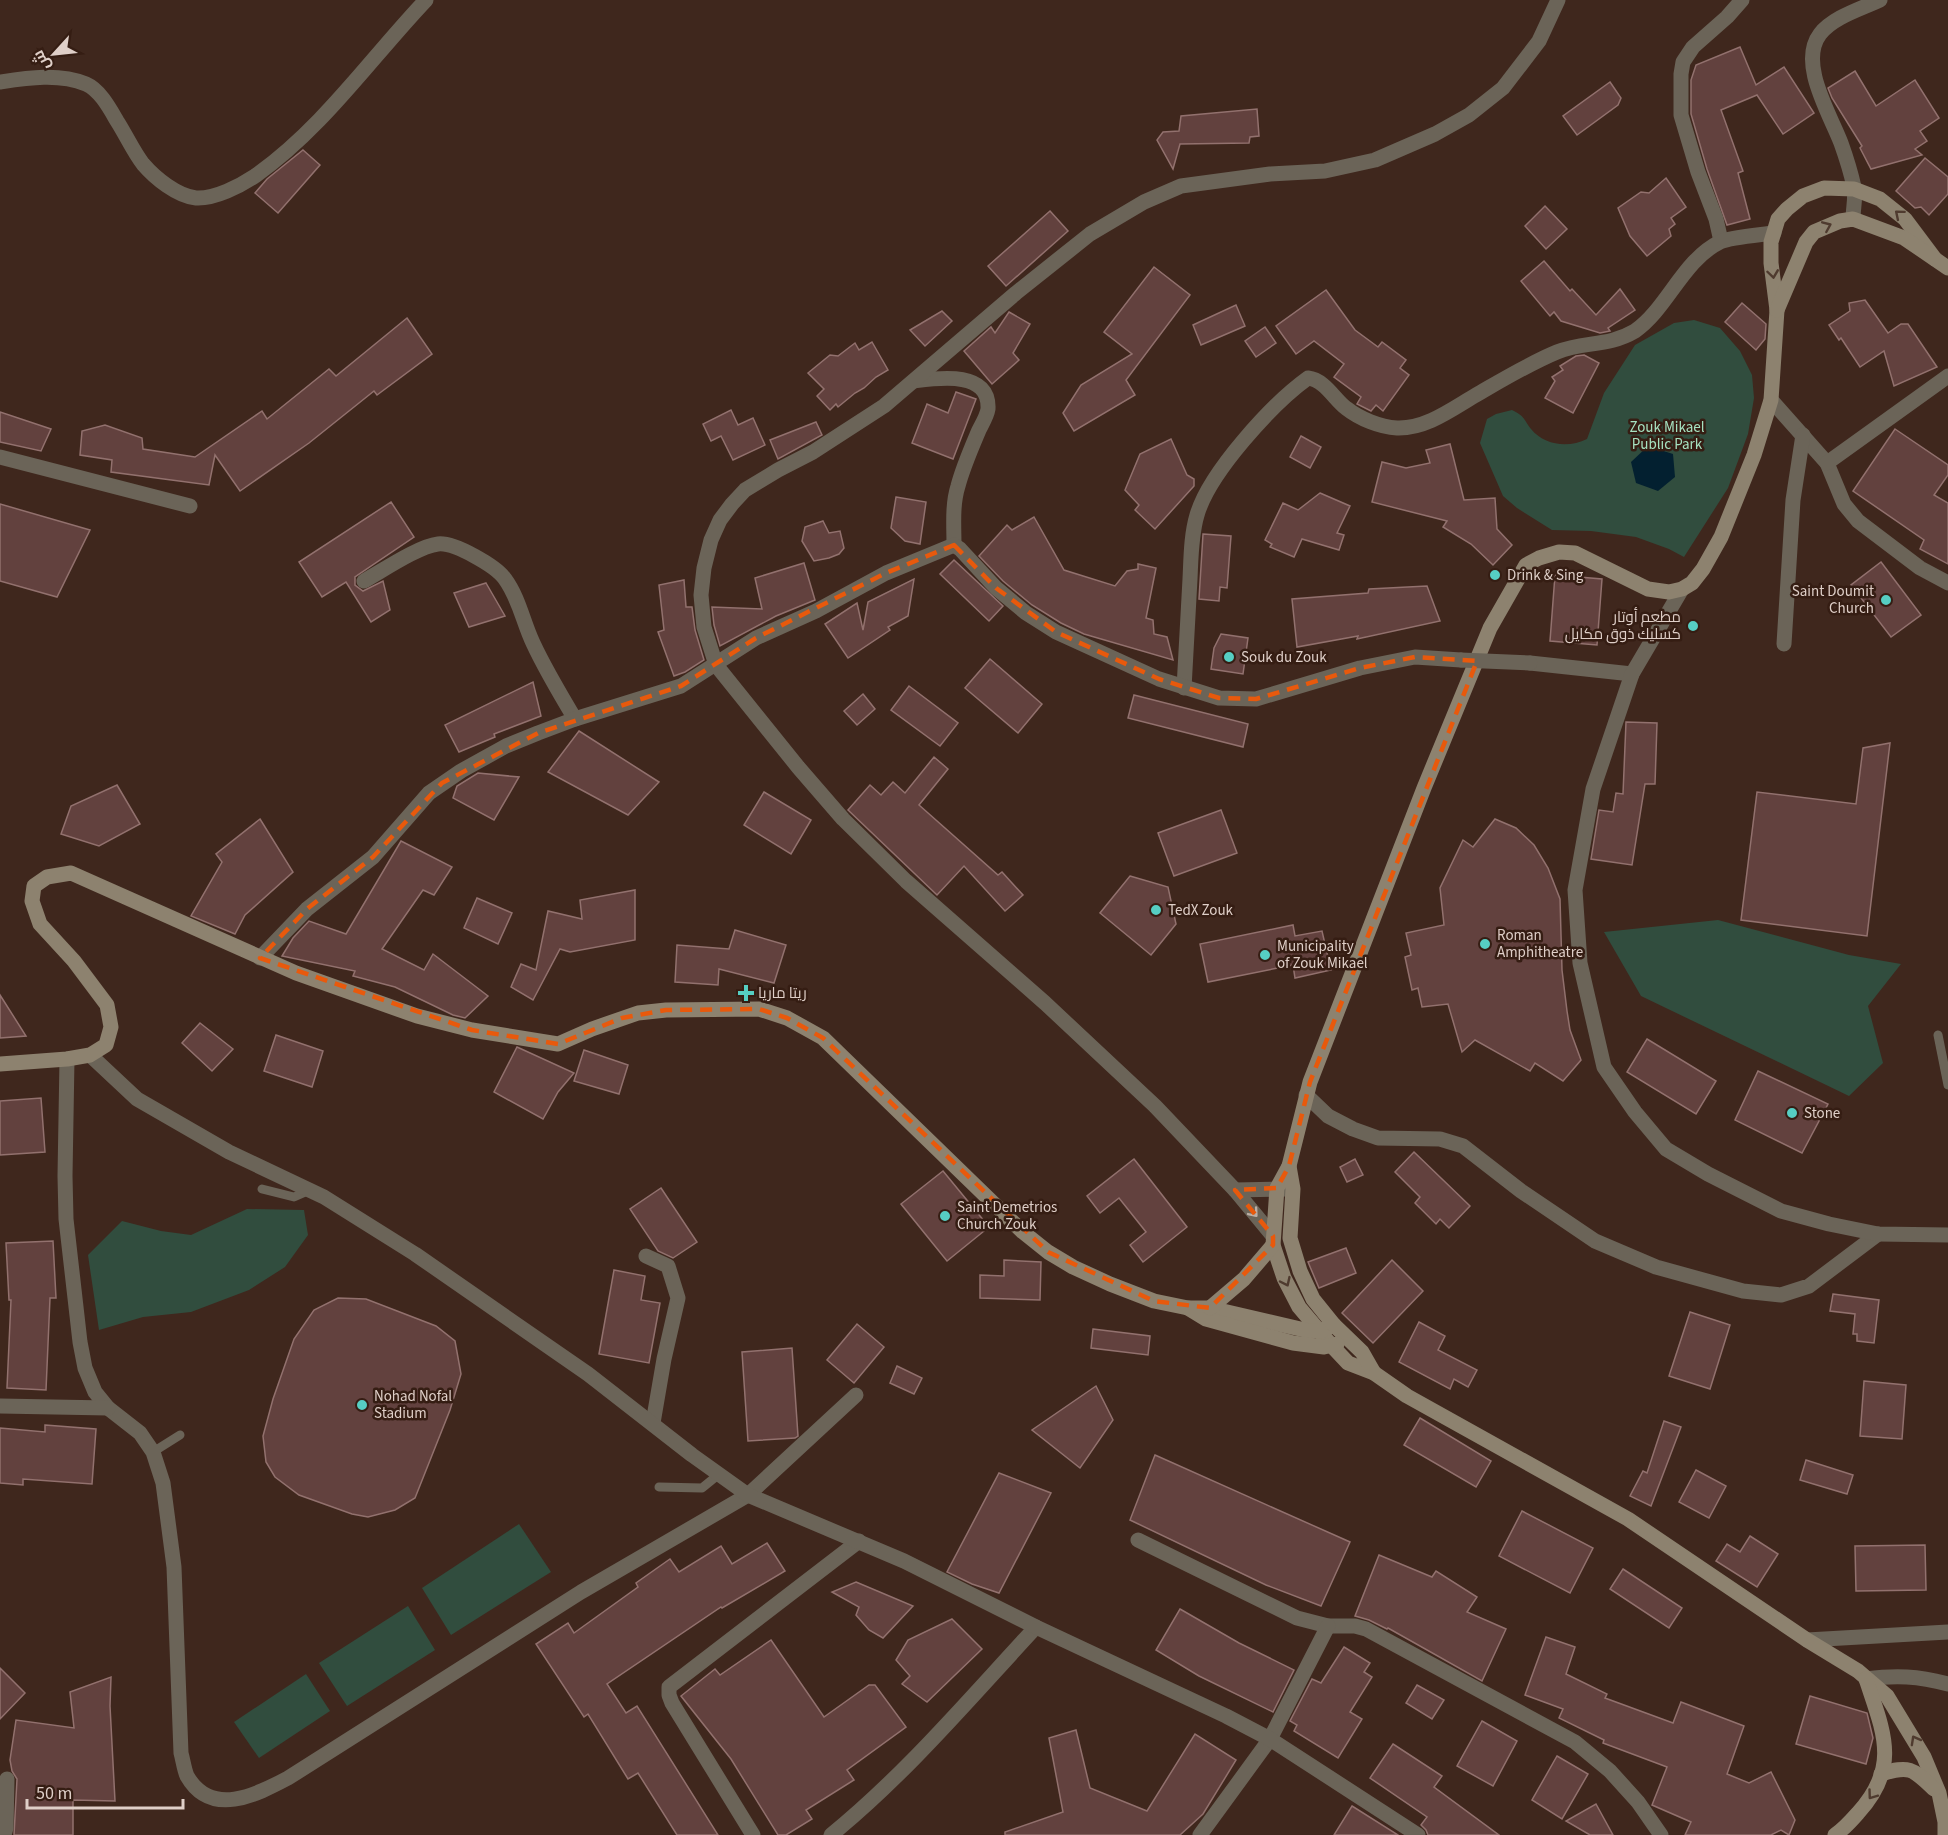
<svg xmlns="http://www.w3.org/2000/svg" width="1948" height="1835" font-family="'Source Sans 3',Cairo,sans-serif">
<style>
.green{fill:#314d3e}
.water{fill:#032030}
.building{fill:#62413e;stroke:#92716e;stroke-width:1.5}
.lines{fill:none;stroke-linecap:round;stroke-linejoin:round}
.service{stroke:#6b6458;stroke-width:9}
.minor{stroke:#6b6458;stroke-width:15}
.tertiary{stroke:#6b6458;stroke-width:15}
.secondary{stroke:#8d826f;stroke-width:15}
.minor-bridge{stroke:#6b6458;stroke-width:15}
.oneway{stroke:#4f3b2f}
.oneway2{stroke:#bcafa6}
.marked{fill:none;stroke:#e8590c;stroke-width:4.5;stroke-dasharray:12 8;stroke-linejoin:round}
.poi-dot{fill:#56cec3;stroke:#351d13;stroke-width:2}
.labels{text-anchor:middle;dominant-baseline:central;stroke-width:5;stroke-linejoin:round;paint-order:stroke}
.park-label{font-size:15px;fill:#a5e1c0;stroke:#351d13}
.poi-label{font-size:15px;fill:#dfcfc8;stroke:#351d13;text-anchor:start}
</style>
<rect width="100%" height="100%" fill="#3f271d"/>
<g class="green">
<path d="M1694,320L1720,328L1740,351L1752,375L1754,398L1748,434L1728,488L1684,557L1669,549L1636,537L1591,531L1552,530L1517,508L1503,496L1480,443L1487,419L1496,414L1512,410C1526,417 1523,419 1531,429C1545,446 1569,448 1587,439L1604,393L1635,345L1674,323Z"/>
<path d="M1718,920L1849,955L1901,964L1868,1006L1883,1063L1849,1096L1641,996L1604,932Z"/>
<path d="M247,1209L304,1210L308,1235L285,1267L249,1290L191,1312L143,1317L99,1330L88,1255L122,1221L161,1231L191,1235Z"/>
<path d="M519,1524L551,1572L451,1635L422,1588Z"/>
<path d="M408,1606L435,1650L347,1706L319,1663Z"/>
<path d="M306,1674L330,1711L259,1758L234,1722Z"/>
</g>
<path class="water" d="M1648,446L1673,454L1675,477L1658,491L1636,483L1631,462Z"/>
<g class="building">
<path d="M1740,47L1756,85L1784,67L1814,113L1783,134L1757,95L1721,110L1743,171L1738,173L1750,219L1727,225L1707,169L1691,114V80L1696,65Z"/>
<path d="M1855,71L1876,106L1915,80L1939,118L1920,131L1927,141L1915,149L1922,155L1871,169L1860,148L1862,146L1832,98L1828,88Z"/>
<path d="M1610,82L1621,98L1618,105L1577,135L1563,116Z"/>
<path d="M1257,109L1259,136L1250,137L1249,143L1180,144L1173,169L1157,140L1163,132L1179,131L1181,116Z"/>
<path d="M303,150L320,165L278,213L255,193L267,179Z"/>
<path d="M1925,158L1948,177V194L1929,215L1921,207L1915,208L1896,191Z"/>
<path d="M1666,178L1686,207L1671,218L1675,224L1669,229L1671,236L1647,256L1630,236L1618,208L1641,192L1649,193Z"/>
<path d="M1545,206L1567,229L1546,249L1525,226Z"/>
<path d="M1050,211L1068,231L1006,286L988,266Z"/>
<path d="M1544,261L1570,291L1572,289L1596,315L1620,289L1635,310L1608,328L1610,331L1600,333L1561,321L1554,312L1550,316L1521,281Z"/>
<path d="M1154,267L1190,295L1126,380L1135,395L1074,431L1063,413L1081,385L1132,354L1104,332Z"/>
<path d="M1326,290L1355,330L1378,347L1382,342L1406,360L1400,368L1409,375L1383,411L1376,405L1371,411L1357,404L1361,397L1334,377L1344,364L1314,341L1296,354L1276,326Z"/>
<path d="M1865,300L1888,333L1901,324H1908L1937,367L1894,386L1884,351L1860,367L1841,338L1839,340L1829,325L1850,311L1849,303Z"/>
<path d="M1742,303L1766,324L1765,339L1756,350L1725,322Z"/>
<path d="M1236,305L1245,326L1201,345L1193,325Z"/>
<path d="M942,311L952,321L925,346L910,330Z"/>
<path d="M1009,312L1030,324L1013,353L1019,360L992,384L964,351L991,327L995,333Z"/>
<path d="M407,318L432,354L377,395L374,391L309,443L240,491L215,455L209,485L111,472L112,460L80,455L82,431L105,425L142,438L143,449L195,457L262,411L267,419L329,369L336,376Z"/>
<path d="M1265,327L1276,343L1256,357L1245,341Z"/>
<path d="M872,342L888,370L876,377L864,388L855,393L838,407L836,404L830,410L817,396L824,389L808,373L830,355L838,356L855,343L859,350Z"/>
<path d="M1584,355L1599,363L1573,413L1545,398L1555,381L1552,377L1563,370L1560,366L1576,356Z"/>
<path d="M956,392L976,399L953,459L912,443L927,404L948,413Z"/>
<path d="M731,410L738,425L753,418L765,445L733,460L721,436L711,441L703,424Z"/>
<path d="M0,412L51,429L41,451L0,442Z"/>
<path d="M816,422L822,435L778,459L770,440Z"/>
<path d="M1895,429L1948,465V475L1934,495L1948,503V564L1920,549L1924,540L1853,491Z"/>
<path d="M1301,436L1321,447L1310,468L1290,457Z"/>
<path d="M1171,439L1187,475L1194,479V486L1155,529L1135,510L1139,505L1125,490L1140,454Z"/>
<path d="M1450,444L1464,500L1495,498L1497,529L1512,545L1493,565L1471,544L1443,527L1447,521L1372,502L1382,462L1406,468L1430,463L1426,450Z"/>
<path d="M1320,493L1350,506L1337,533L1344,535L1339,550L1302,539L1294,557L1270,547L1272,544L1265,540L1283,503L1298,510Z"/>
<path d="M896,497L926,502L920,544L905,541L891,528Z"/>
<path d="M391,502L414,537L355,577V585L363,591L383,581L390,610L371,622L346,582L322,597L299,562Z"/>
<path d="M0,504L90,530L57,597L0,581Z"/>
<path d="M1034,517L1064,570L1115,586L1127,571L1138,569V564L1156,568L1146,618L1153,620L1154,634L1167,637L1173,660L1084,634L1061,623L1032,605L1003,581L979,556L1007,525L1012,530Z"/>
<path d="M823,521L829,533L840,531L844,548L839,554L829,558L814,561L802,541L805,527Z"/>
<path d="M1203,534L1231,536L1227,588L1220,587L1219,601L1199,599Z"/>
<path d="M954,560L1003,606L989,621L940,574Z"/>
<path d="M1881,562L1921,615L1891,637L1851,585Z"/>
<path d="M804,563L815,600L776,616L720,646L714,625L712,607L762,609L755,578Z"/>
<path d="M1555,575L1602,579L1597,645L1550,641Z"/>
<path d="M914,579L908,616L888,627L890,630L848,658L825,624L857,603L863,630L868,602Z"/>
<path d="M684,580L686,607H692L695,630L704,660L685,672L674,676L658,632L664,630L659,585Z"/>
<path d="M486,583L505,616L469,627L454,593Z"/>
<path d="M1427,586L1440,621L1357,639L1358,636L1297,647L1292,599L1368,593L1369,589Z"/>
<path d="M1221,634L1248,638L1243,674L1211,669L1214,648Z"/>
<path d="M990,659L1042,704L1018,733L965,688Z"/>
<path d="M533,682L541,716L494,734L495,737L459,752L445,725Z"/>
<path d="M909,686L958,723L940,746L891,710Z"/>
<path d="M863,694L875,709L857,725L844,711Z"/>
<path d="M1134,695L1248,724L1243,747L1128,718Z"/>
<path d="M1626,722L1657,723L1655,784H1645L1632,865L1591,859L1599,810L1613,812L1616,793L1623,794Z"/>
<path d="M579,731L659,782L628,815L548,772Z"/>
<path d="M1890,743L1867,936L1741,920L1757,792L1856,804L1863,748Z"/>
<path d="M934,757L948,769L919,805L998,875L1002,872L1023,895L1005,911L964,866L937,895L848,810L870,785L881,795L893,782L905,793Z"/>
<path d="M478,773L519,777L494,820L453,798L457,786Z"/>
<path d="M117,785L140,824L99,846L61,834L71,806Z"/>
<path d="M764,792L811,820L791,854L744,825Z"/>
<path d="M1221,810L1237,853L1174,876L1158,833Z"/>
<path d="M260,819L293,872L245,915L235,934L191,916L222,862L216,854Z"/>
<path d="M1495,819L1516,828L1534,845L1548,868L1560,899L1562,970L1567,1011L1570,1030L1581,1060L1563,1081L1535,1063L1530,1071L1475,1040L1462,1052L1448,1004L1422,1007L1418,988L1412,990L1405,957L1411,955L1406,933L1444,925L1440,888L1463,840L1473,847Z"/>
<path d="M401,841L452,867L434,895L423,890L382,949L424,970L433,954L488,996L465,1018L453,1015L395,987L353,976L355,971L282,956L293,938L309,921L346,934Z"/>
<path d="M1130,876L1168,887L1176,924L1151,955L1100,913Z"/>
<path d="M635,890V940L570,952L560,949L533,1000L511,987L521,964L536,970L548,911L582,919L580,900Z"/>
<path d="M477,898L512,913L498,944L464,928Z"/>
<path d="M1293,925L1295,936L1322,931L1331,970L1295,978L1293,965L1208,982L1200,944Z"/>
<path d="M735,930L786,945L774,983L719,969L718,985L675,982L677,945L729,949Z"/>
<path d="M0,995L26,1036L0,1038Z"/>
<path d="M200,1023L233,1049L212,1071L182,1043Z"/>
<path d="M276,1035L323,1051L312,1087L264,1071Z"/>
<path d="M1647,1039L1716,1081L1696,1114L1627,1072Z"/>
<path d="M517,1047L574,1073L558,1092L543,1119L494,1092Z"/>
<path d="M584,1050L628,1065L619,1094L574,1081Z"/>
<path d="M1758,1071L1828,1104L1802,1153L1735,1120Z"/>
<path d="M41,1098L45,1152L0,1155V1101Z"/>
<path d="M1414,1152L1470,1206L1449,1228L1440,1219L1436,1224L1415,1203L1420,1197L1395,1172Z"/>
<path d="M1134,1159L1187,1227L1143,1262L1130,1245L1146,1232L1119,1198L1100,1213L1087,1196Z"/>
<path d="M1355,1159L1363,1175L1347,1182L1340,1167Z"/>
<path d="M943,1171L989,1227L947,1261L901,1204Z"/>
<path d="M661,1188L697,1242L673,1258L658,1251L630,1209Z"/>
<path d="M53,1241L56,1298H50L46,1390L7,1388L11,1300H9L6,1243Z"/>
<path d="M1346,1248L1356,1273L1319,1288L1308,1262Z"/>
<path d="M1004,1260L1041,1262L1040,1300L980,1298V1275L1004,1276Z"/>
<path d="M1392,1260L1423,1291L1373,1343L1342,1313Z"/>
<path d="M614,1270L645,1276L641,1300L660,1303L649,1363L599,1354Z"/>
<path d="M1833,1294L1879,1300L1874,1343L1857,1341V1334H1853L1855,1314L1830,1311Z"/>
<path d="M338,1298L366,1299L436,1326L455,1341L461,1374L450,1410L415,1498L395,1510L368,1517L352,1514L299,1495L275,1477L266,1462L263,1436L273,1399L294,1339L314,1310Z"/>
<path d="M1690,1312L1730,1325L1710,1389L1669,1376Z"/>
<path d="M1419,1322L1445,1336L1438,1350L1477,1370L1468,1387L1454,1379L1450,1389L1399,1362Z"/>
<path d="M857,1324L884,1347L854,1383L827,1360Z"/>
<path d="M1093,1329L1150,1336L1148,1355L1091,1348Z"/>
<path d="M792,1348L798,1436L795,1438L748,1441L742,1352Z"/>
<path d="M897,1366L922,1378L914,1394L890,1383Z"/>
<path d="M1864,1381L1906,1385L1902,1439L1860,1436Z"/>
<path d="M1096,1386L1113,1420L1080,1468L1032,1430Z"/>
<path d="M1420,1418L1491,1461L1476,1487L1404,1445Z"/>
<path d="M1664,1421L1681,1427L1651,1506L1630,1496L1643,1471L1647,1473Z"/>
<path d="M45,1425L96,1429L92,1484L23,1479V1485L0,1483V1428L45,1432Z"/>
<path d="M1155,1455L1350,1542L1321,1606L1266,1585L1130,1520Z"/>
<path d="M1806,1460L1853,1475L1847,1494L1800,1480Z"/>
<path d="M1696,1470L1726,1486L1709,1518L1679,1502Z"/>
<path d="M999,1473L1051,1493L999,1593L972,1584L947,1572Z"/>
<path d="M1522,1511L1593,1548L1570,1593L1499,1556Z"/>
<path d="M1750,1536L1778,1554L1757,1587L1716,1561L1727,1544L1740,1552Z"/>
<path d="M767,1543L785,1571L722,1608L721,1607L607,1684L626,1713L637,1706L718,1835H677L638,1773L628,1779L588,1714L584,1717L536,1644L568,1623L574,1633L638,1587L636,1583L670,1559L679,1572L721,1546L732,1564Z"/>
<path d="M1925,1545L1926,1590L1856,1591L1855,1546Z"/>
<path d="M1379,1555L1432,1577L1436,1571L1477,1597L1467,1612L1506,1629L1482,1681L1388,1628L1387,1629L1369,1620L1355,1616Z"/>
<path d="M1623,1569L1682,1608L1669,1628L1610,1589Z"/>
<path d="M856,1582L913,1606L883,1638L869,1630L856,1615L859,1607L832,1592Z"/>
<path d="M1180,1609L1239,1643L1294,1670L1273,1712L1199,1676L1156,1650Z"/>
<path d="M952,1619L982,1649L927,1702L902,1684L910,1676L896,1660L908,1640Z"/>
<path d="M1546,1637L1575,1647L1566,1674L1607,1694L1605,1698L1673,1723L1681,1702L1744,1726L1727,1774L1749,1783L1771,1772L1795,1820L1789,1835L1781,1830L1771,1835H1685L1691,1822L1652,1805L1667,1767L1603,1743L1604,1740L1559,1718L1563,1709L1525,1695Z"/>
<path d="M771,1640L824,1717L869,1685H875L906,1727L847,1770L854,1780L806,1810L812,1819L786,1835H778L731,1759L681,1696L715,1669L720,1675Z"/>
<path d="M1344,1647L1370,1663L1364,1672L1372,1677L1350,1712L1362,1719L1338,1758L1294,1731L1297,1725L1290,1721L1312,1679L1321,1683Z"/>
<path d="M0,1668L25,1693L0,1719Z"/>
<path d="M111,1677L110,1706L115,1801L73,1800V1835H14L17,1779L12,1771L10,1760L16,1720L74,1728L70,1692Z"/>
<path d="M1417,1685L1444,1700L1432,1719L1406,1703Z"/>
<path d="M1810,1696L1867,1713L1873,1738L1866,1764L1796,1744Z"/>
<path d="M1482,1721L1517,1741L1493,1786L1457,1766Z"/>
<path d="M1076,1730L1090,1788L1147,1811L1195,1734L1236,1760L1203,1814L1180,1835H1005V1832L1063,1812L1049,1738Z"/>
<path d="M1393,1744L1442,1776L1434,1787L1499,1835H1428L1426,1830L1421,1825L1427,1817L1370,1778Z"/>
<path d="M1557,1756L1588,1774L1562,1819L1532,1800Z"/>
<path d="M1596,1804L1613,1835H1590L1566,1821Z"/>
<path d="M1352,1806L1398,1835H1334Z"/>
</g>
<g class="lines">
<g class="service">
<path d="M1938,1035L1948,1085"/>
<path d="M262,1189L294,1197L310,1190"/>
<path d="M153,1452L180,1435"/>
<path d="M659,1487L702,1488L718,1475"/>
</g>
<g class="minor">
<path d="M0,82C27,78 59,73 86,84C100,90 110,109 117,121C126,135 133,151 143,164C155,178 177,196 196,198C215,199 240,186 255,176C323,128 370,59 426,0"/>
<path d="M1853,219C1853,209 1856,197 1854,187C1851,173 1846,157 1841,143C1830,114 1798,63 1820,34C1833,17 1861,9 1880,0"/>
<path d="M1721,241L1716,219L1698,172L1681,115V74L1683,62L1693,47L1727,17L1742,0"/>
<path d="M914,381C938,378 990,370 988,409C987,416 982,424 979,430C971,449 963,467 958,486C952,505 954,526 954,545"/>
<path d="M1771,400L1827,463L1844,504L1858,521L1920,568L1948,583"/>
<path d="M0,457L190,506"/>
<path d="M1827,463L1948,376"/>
<path d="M364,581C382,571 419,546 438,544C454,542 496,566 505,579C519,598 523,622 533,643C545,669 560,694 575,719"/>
<path d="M1784,644L1793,500L1803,435"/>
<path d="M1530,663L1632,674"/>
<path d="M1184,688C1186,652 1188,615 1190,579C1191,558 1191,535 1197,515C1209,473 1272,404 1308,378C1325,380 1334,399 1346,408C1360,419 1380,427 1397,428C1426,429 1452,409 1476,395C1502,380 1528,364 1557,352C1584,341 1608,347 1635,331C1667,309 1683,260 1720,242C1731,237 1760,235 1774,233"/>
<path d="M260,958L307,909L373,857L429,793L461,771L506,746L538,733L575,719L681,686L756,638L816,611L886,573L954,545L960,549L996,588L1026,613L1056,632L1159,679L1219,698L1256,699L1360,668L1415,657L1461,660"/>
<path d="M67,1059L65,1176L66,1219L80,1342L85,1368L95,1392L108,1408L140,1433L153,1452L163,1483L174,1567L181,1753C183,1760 184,1769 187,1776C211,1818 256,1795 288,1778L581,1592L748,1495L856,1395"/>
<path d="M1306,1095L1328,1116L1353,1129L1378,1138L1440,1139L1463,1146L1521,1191L1595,1241L1656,1267L1743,1291L1781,1295L1809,1286L1878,1234"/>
<path d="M1235,1190L1289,1189"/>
<path d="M1273,1236L1235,1190L1155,1106L1045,1003L906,881L843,819L798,767L716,665L704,627L701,595L704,568L711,540L720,520L732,504L745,490L778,470L813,452L884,406L1016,293L1090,234L1144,202L1181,186L1270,174L1325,171L1375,160L1435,134L1469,115L1503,88L1539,41L1558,0"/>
<path d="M646,1256L668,1266L678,1298L664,1359L653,1423"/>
<path d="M0,1406L108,1408"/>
<path d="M1138,1540L1297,1618L1328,1626H1355L1366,1629L1575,1742L1610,1771L1638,1802L1661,1835"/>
<path d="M1807,1640L1948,1632"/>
<path d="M1866,1679C1896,1675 1918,1676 1948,1684"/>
<path d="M4,1835L6,1828L7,1779"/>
<path d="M753,1835L672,1703L669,1695V1687L859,1541"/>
<path d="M831,1835C906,1774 970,1698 1036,1627"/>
<path d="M1200,1835L1270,1739L1328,1626"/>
</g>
<g class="tertiary">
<path d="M1682,589L1632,674L1593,789L1575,890L1580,963L1604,1067L1635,1112L1666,1149L1708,1174L1781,1211L1829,1224L1878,1234L1948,1235"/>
<path d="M90,1055L137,1099L229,1152L324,1197L415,1254L588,1374L692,1455L748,1495L904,1561L1036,1627L1226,1716L1270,1739L1418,1835"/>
</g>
<g class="secondary">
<path d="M1935,259L1905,219L1880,199L1854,189L1824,188L1803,196L1787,209L1778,219L1771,242V263L1777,310L1771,400L1754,455L1721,537L1703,569L1692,583L1682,589L1669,592L1648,589L1575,553L1559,552L1539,558L1526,565L1490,628L1424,788L1310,1082L1289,1166L1277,1188L1273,1245L1284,1278L1299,1307L1332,1346L1348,1363L1374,1373L1407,1396L1628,1519L1807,1640L1858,1671L1887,1696L1924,1757L1939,1793L1945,1822V1835"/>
<path d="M1777,310L1806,242L1814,232L1840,221L1853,219L1904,238L1948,268"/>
<path d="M0,1064L67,1059L90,1055L106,1045L111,1027L107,1005L74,961L40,924L32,901L34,886L47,877L71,873L296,973L417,1016L472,1030L558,1044L592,1029L638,1013L666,1010L759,1009L787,1018L823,1038L1023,1232L1048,1252L1073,1267L1110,1284L1154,1301L1188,1308H1210L1309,1331H1320L1334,1325"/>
<path d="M1289,1166L1293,1189L1290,1238L1300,1271L1313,1299L1334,1325L1362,1352L1374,1373"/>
<path d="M1188,1308L1206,1319L1293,1343L1324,1347L1337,1344"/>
<path d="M1210,1308L1244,1279L1273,1245"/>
<path d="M1881,1774C1910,1765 1913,1769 1934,1789"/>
<path d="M1835,1835C1844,1829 1851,1821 1858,1813C1901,1766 1883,1731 1866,1679"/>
</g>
<path class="minor-bridge" d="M1461,660L1530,663"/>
</g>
<defs><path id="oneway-chevron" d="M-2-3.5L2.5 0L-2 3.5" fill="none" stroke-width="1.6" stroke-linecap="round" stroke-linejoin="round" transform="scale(1.5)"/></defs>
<g class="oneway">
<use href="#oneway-chevron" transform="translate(1899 214) rotate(-140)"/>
<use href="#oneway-chevron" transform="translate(1827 226) rotate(-23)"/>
<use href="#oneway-chevron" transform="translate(1773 274) rotate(82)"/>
<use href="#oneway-chevron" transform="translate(1286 1282) rotate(65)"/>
<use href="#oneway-chevron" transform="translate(1915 1740) rotate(-119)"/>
<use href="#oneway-chevron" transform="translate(1872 1795) rotate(126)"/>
</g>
<use class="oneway2" href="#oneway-chevron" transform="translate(1254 1213) rotate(50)"/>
<path class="marked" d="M954,545L996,588L1056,632L1159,679L1219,698L1256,699L1360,668L1415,657L1477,661L1310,1082L1289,1166L1277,1188L1235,1190L1273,1236V1245L1210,1308L1154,1301L1048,1252L823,1038L787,1018L759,1009L666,1010L622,1018L558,1044L472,1030L260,958L307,909L373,857L442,783L538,733L681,686L756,638L886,573Z"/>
<g class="poi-dot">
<circle cx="1495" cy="575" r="6"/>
<circle cx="1886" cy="600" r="6"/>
<circle cx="1693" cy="626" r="6"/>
<circle cx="1229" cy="657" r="6"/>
<circle cx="1156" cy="910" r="6"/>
<circle cx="1485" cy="944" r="6"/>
<circle cx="1265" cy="955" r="6"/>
<path d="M743 984h6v6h6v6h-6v6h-6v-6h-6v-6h6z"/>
<circle cx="1792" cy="1113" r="6"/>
<circle cx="945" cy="1216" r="6"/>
<circle cx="362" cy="1405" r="6"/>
</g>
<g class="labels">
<g class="park-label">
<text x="1667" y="427">Zouk Mikael<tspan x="1667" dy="17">Public Park</tspan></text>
</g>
<g class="poi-label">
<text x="1507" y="575">Drink &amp; Sing</text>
<text x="1874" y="591" text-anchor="end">Saint Doumit<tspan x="1874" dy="17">Church</tspan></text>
<text x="1681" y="617" text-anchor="end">مطعم أوتار<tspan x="1681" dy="17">كسليك ذوق مكايل</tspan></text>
<text x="1241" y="657">Souk du Zouk</text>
<text x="1168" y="910">TedX Zouk</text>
<text x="1497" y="935">Roman<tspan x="1497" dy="17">Amphitheatre</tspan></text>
<text x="1277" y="946">Municipality<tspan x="1277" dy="17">of Zouk Mikael</tspan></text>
<text x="758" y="993">ريتا ماريا</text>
<text x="1804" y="1113">Stone</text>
<text x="957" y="1207">Saint Demetrios<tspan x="957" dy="17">Church Zouk</tspan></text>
<text x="374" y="1396">Nohad Nofal<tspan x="374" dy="17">Stadium</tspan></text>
</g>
</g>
<g transform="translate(54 54) rotate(243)" stroke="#351d13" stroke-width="4.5" paint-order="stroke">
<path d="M0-4.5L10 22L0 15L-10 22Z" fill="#dfcfc8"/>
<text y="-9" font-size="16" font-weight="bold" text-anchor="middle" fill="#dfcfc8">ش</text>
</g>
<path d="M27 1799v9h156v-9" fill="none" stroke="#dfcfc8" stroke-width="3"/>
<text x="36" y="1799" font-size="18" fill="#dfcfc8" stroke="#351d13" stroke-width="4.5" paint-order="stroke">50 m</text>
</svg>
